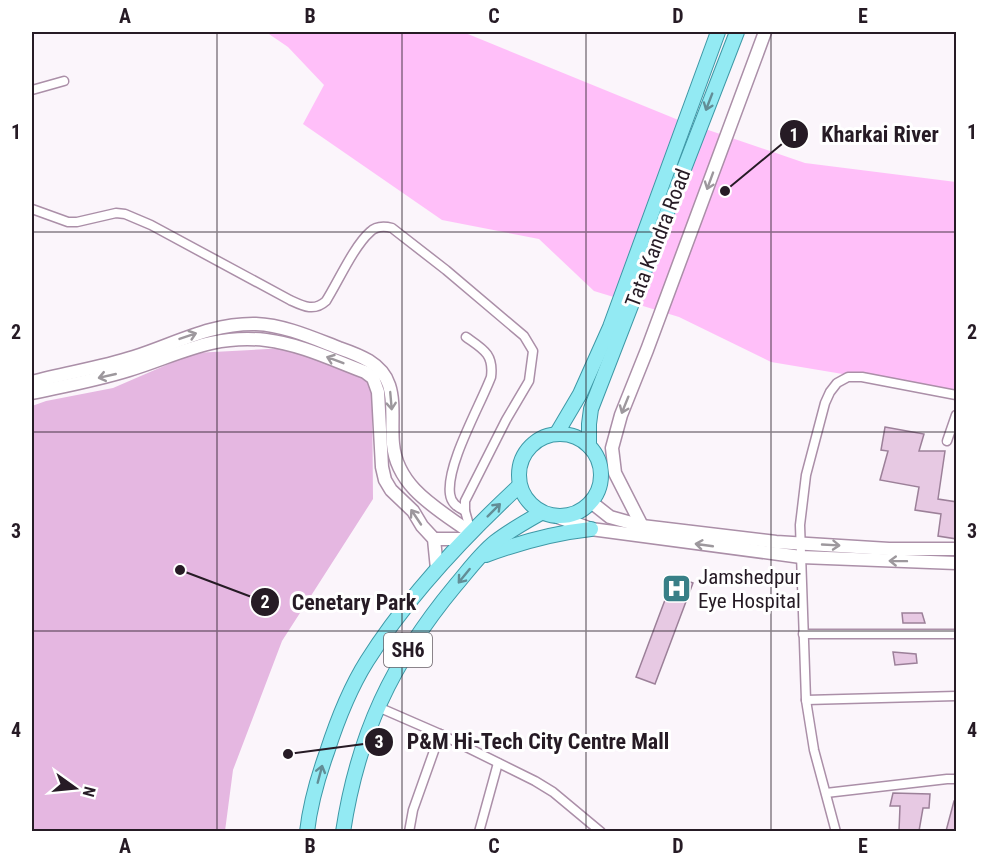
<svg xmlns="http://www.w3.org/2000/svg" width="988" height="863" font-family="'Roboto Condensed',sans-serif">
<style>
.green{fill:#e5b7e1}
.water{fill:#ffbff9}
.building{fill:#e7c9e3;stroke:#9c8099;stroke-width:1.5}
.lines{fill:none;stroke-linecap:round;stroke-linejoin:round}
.street-casing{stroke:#ab8fa8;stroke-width:11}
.secondary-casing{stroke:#ab8fa8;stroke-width:15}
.primary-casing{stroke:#3e98a6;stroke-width:16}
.street{stroke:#fff;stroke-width:8}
.secondary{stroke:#fff;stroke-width:12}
.primary{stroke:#93eaf3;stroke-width:14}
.oneway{stroke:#628d96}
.oneway2{stroke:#9d989d}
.grid{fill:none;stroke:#261b25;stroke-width:1.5;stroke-opacity:0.55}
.labels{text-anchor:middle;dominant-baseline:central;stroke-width:6;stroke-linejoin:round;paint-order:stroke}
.shield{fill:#fff;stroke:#675f66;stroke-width:1.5}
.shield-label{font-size:20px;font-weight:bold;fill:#261b25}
.street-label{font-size:21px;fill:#261b25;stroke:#fff}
.poi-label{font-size:21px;fill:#261b25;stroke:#fff;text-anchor:start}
.leader{fill:none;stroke:#261b25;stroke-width:2}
.callout-dot{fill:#261b25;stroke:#fff;stroke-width:2}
.mark-label{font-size:18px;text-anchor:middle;font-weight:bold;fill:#fff}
.callout-label{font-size:22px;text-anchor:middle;font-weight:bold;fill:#261b25;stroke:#fff;stroke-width:6;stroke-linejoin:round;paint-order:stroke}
.neatline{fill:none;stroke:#261b25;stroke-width:2}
.grid-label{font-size:20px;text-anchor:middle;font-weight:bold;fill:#261b25}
</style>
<rect width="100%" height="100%" fill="#fbf5fb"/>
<path class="green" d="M286,348L372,382L373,499L282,641L233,770L225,831H32V406L46,401L113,388L194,353Z"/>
<path class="water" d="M266,32H463L676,119L805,163L956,182V393L771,362L679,317L594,291L539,239L442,220L303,124L324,85L288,47Z"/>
<g class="building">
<path d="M885,427L924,434L919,451H945L938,499L957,502V539L938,536L941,514L915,510L919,487L880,480L888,451L881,450Z"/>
<path d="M674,576L693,583L655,684L636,677Z"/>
<path d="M902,613H922L925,623H903Z"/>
<path d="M893,652L916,654L917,663L895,665Z"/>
<path d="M893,793L930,794L929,808H923L919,831H899L900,806H890Z"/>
<path d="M954,801H957V831H946Z"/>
</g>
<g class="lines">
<defs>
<g id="street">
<path d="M32,90L64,81"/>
<path d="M32,209L68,222H77L116,213L125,214L151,225L290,300C303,306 314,312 326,301C338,282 354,246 370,232C376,226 384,226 392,228L446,270L524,336L533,351L529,381L506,420L465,501V511L471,532"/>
<path d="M947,441L956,415"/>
<path d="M465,511C457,507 451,503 450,494C446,465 480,406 491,377C494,354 483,349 466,337"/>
<path d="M803,634H956"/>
<path d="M806,700L956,696"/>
<path d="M378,707L440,734L535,781L553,792L601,832"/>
<path d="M826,793L947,779H956"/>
<path d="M409,832L413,810L440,734"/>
<path d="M479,832L498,763"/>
<path d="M836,832L814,750L806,700L800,525L806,475L825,403L830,392L837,383L848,377H862L956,395"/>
</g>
<g id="secondary">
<path d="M32,382C65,373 100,368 134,357C175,344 211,323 256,324C284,325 313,338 339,348C359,355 382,363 389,385C395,403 391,425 393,444C397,488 438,509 471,533"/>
<path d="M32,393C64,386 97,380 129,370C178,355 211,334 266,340C300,344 333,360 365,372L373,378L378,392L382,467L385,480L391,490L413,511L422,526L434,539L437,569"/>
<path d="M591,502L610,517L642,526L776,542L889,549H956"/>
<path d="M558,517L591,529L801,557L956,563"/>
<path d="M642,526L615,473L612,448L621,415L647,350L765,32"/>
<path d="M434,539H465"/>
</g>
<g id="primary">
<path d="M557,433L580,394L610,327L718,32"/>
<circle cx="560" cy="475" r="41"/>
<path d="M589,446V424L591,409L737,32"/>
<path d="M486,555C521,542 554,533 591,529"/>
<path d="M307,832C310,805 318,777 327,752C337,721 350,688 367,661C408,596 463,538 519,486"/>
<path d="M343,832C358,734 392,662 455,586C468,571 479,555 495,542C509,531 525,522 541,513"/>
</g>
</defs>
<use href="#street" class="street-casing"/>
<use href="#secondary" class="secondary-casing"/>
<use href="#primary" class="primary-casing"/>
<use href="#street" class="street"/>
<use href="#secondary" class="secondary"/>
<use href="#primary" class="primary"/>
</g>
<defs><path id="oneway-shaft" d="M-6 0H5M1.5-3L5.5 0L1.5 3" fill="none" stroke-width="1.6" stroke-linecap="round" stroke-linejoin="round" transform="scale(1.5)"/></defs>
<g class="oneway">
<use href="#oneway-shaft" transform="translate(709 102) rotate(111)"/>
<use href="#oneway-shaft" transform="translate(494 510) rotate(-45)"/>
<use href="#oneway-shaft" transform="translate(464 576) rotate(129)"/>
<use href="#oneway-shaft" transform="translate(320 774) rotate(-75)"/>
</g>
<g class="oneway2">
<use href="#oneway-shaft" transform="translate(710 181) rotate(110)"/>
<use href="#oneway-shaft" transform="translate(188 336) rotate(-19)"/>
<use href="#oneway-shaft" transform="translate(335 360) rotate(-159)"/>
<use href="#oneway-shaft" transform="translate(107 376) rotate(167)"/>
<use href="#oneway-shaft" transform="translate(391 401) rotate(85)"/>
<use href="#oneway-shaft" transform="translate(625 405) rotate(112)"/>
<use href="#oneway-shaft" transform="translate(416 517) rotate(-124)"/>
<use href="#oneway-shaft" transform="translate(704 545) rotate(-172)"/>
<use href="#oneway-shaft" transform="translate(831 545) rotate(3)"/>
<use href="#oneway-shaft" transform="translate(898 561) rotate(-179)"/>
</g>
<path class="grid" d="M217,32V832M402,32V832M586,32V832M771,32V832M32,232H956M32,432H956M32,631H956"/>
<defs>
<symbol id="hospital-square" viewBox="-11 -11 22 22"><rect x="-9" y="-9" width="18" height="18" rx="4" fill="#387f87" stroke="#fff"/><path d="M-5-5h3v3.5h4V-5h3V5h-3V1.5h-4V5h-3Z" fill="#fff"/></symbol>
</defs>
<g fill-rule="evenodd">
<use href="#hospital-square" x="660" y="572" width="33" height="33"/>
</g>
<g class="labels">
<rect class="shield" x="384" y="633" width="48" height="34" rx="4.5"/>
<g class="shield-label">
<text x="408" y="650">SH6</text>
</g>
<g class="street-label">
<text transform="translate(658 238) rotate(-69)">Tata Kandra Road</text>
</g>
<g class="poi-label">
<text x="698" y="577">Jamshedpur<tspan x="698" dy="24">Eye Hospital</tspan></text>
</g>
</g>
<path class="leader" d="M725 191L794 134M180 570L265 602M288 754L379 742"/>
<g class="callout-dot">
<circle cx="725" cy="191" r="6"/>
<circle cx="180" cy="570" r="6"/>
<circle cx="288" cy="754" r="6"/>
<circle cx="794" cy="134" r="15"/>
<circle cx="265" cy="602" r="15"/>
<circle cx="379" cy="742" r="15"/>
</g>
<g class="mark-label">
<text x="794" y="141">1</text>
<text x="265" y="608">2</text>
<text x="379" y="748">3</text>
</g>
<g class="callout-label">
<text x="880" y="142">Kharkai River</text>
<text x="354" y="610">Cenetary Park</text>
<text x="538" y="749">P&amp;M Hi-Tech City Centre Mall</text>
</g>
<rect width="988" height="863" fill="none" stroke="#ffffff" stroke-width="66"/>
<g transform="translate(75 788) rotate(105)" stroke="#ffffff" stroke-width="4.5" paint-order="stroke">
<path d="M0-4.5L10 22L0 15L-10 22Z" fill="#261b25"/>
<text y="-9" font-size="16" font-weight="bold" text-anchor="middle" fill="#261b25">N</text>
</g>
<rect x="33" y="33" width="922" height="797" class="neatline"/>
<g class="grid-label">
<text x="125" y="23">A</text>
<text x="310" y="23">B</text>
<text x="494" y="23">C</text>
<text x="678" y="23">D</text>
<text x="863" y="23">E</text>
<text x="16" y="139">1</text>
<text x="972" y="139">1</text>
<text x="16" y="339">2</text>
<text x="972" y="339">2</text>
<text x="16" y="538">3</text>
<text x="972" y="538">3</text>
<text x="16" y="737">4</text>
<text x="972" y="737">4</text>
<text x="125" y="853">A</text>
<text x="310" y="853">B</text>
<text x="494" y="853">C</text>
<text x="678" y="853">D</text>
<text x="863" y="853">E</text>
</g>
</svg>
